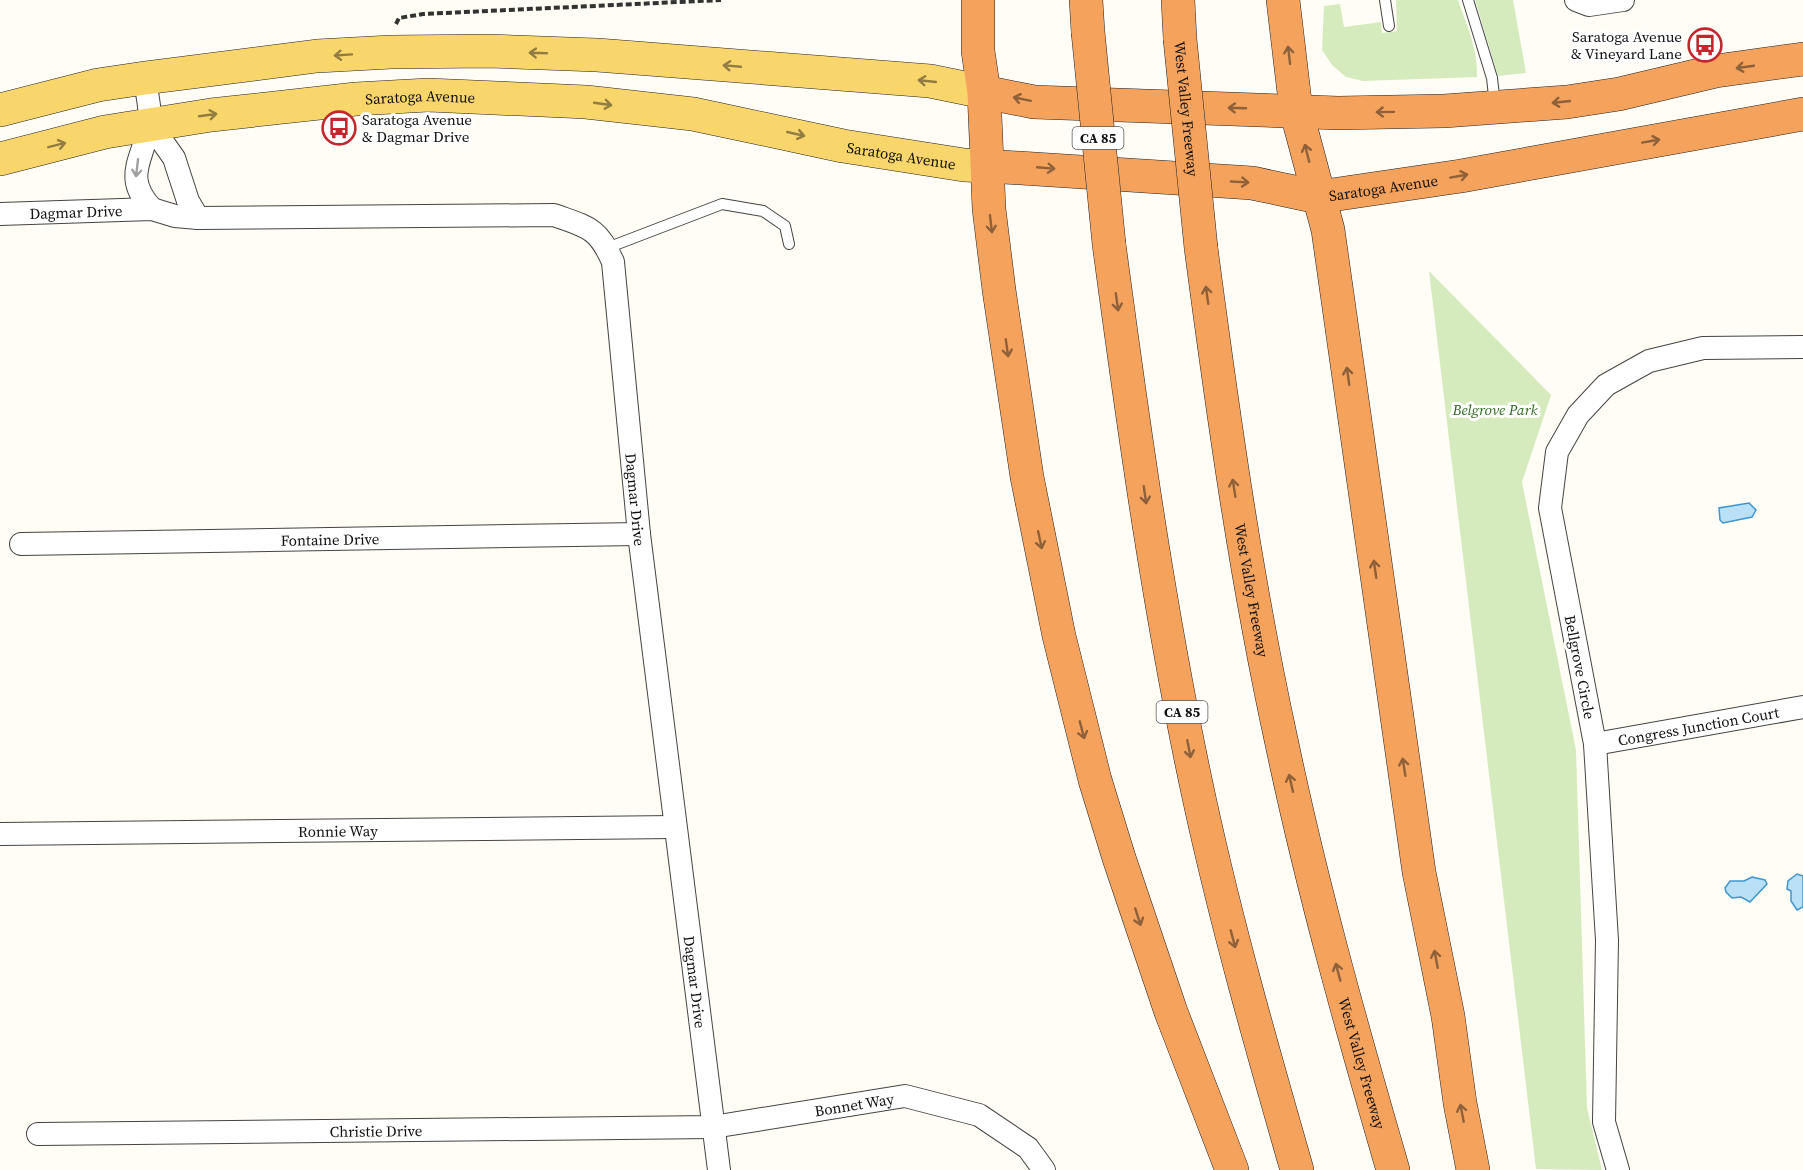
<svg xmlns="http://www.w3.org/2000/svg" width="1803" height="1170" font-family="'Source Serif 4',serif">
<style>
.green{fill:#d5ebbd}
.water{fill:#b9e0f7;stroke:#3f96cf;stroke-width:1.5}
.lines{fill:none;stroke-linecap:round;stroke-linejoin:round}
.lane-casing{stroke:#444;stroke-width:12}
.street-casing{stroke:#444;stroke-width:24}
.primary-casing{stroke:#222;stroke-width:34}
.highway-casing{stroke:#222;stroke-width:34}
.path{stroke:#333;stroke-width:4;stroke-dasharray:6 3;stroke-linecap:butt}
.lane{stroke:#fff;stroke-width:10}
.street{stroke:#fff;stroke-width:22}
.primary{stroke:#f9d66b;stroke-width:33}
.highway{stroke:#f5a25d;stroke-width:33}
.highway-bridge-casing{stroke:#222;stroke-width:34;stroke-linecap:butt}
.highway-bridge{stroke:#f5a25d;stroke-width:33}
.oneway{stroke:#917d42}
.oneway2{stroke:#8e613b}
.oneway3{stroke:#a0a0a0}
.labels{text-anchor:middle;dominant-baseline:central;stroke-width:6;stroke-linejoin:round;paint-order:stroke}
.shield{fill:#fff;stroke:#585858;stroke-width:1.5}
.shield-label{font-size:14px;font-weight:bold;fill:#111}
.poi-label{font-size:15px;fill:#111;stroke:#fff;text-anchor:end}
.street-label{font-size:15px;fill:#111;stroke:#fff}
.park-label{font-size:15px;font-style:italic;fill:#2f6b1f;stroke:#fff}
</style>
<rect width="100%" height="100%" fill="#fffdf5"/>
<g class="green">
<path d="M1396,0H1458C1467,25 1478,50 1477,77L1363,81L1346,77L1332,65L1322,50L1324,6L1340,4L1344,27L1381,22L1382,33L1397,31Z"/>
<path d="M1475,0H1513L1526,73L1498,76Z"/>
<path d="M1429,271L1551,395L1522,482L1576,750L1587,1108L1602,1170L1536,1169Z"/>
</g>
<g class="water">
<path d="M1749,503L1756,510L1752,517L1723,523L1720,520L1719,508Z"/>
<path d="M1797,874L1803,876V907L1797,910L1791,901V891L1787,889L1788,881Z"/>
<path d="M1752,877L1765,880L1767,884L1750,902L1741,897L1732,898L1726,892L1725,888L1730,881H1744Z"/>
</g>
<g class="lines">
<defs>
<g id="lane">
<path d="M1385,0L1389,26"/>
<path d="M1468,0L1492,78L1495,105"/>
<path d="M607,248L722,204L763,211L785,226L789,244"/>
</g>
<g id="street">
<path d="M1576,0L1589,5L1623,0"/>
<path d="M145,78C146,92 152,112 149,125C143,161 122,176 152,209"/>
<path d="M150,124L174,158L188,201L198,218"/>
<path id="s1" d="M0,214L152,209L175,216L198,218L554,215C587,227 598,227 613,262L639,534L719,1170"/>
<path id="s2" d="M21,544L639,534"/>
<path id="s3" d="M1595,744L1803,707"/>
<path id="s4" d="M0,834L675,827"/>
<path id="s5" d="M38,1134L713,1127L905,1096L979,1115L1028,1148L1044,1170"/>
<path d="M1618,1170L1604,1122L1607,940L1595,744L1550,508L1557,452L1578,415L1606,385L1649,361L1703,348L1803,347"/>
</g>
<g id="primary">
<path d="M0,110L98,85L145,78L317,56L391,52L489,51L597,55L930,81L984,92"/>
<path id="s6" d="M0,159L105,132L211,115L356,99L428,95L586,102L693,114L843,146L964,165L988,166"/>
</g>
<g id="highway">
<path d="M978,0V51L984,92L989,209L999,290L1027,477L1059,636L1095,780L1119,858L1171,1012L1232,1170"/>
<path d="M1086,0L1088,32"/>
<path d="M1178,0L1180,39"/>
<path d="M1283,0L1296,110L1328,230L1419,872L1448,1016L1460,1103L1473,1170"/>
<path d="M984,92L1034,102L1338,113L1444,111L1567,102L1619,94L1716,71L1803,59"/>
<path id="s7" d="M988,166L1252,183L1318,197L1461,176L1803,114"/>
<path d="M1109,244C1134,431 1160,618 1200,802C1227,926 1262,1048 1297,1170"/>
<path id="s8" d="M1201,248C1223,414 1246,580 1282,744C1312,887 1352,1029 1393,1170"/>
</g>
</defs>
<use href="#lane" class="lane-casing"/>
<use href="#street" class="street-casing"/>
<use href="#primary" class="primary-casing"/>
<use href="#highway" class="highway-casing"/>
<path class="path" d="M396,24L399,18L423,14L721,0"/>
<use href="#lane" class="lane"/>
<use href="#street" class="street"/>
<use href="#primary" class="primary"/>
<use href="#highway" class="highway"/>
<defs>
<g id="highway-bridge">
<path d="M1088,32L1109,244"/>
<path id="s9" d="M1180,39L1201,248"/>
</g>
</defs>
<use href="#highway-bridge" class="highway-bridge-casing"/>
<use href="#highway-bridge" class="highway-bridge"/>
</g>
<defs><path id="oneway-shaft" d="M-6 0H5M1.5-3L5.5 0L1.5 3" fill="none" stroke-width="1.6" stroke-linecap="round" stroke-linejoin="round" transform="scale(1.5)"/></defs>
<g class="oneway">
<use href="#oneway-shaft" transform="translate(538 53) rotate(-178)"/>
<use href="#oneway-shaft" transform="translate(343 55) rotate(176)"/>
<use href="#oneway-shaft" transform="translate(732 66) rotate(-175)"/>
<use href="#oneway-shaft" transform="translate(927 81) rotate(-174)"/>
<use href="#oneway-shaft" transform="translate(603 104) rotate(8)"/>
<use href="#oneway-shaft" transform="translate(208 115) rotate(-8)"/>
<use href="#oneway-shaft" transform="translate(796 134) rotate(13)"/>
<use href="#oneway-shaft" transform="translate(57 145) rotate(-14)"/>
</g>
<g class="oneway2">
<use href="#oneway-shaft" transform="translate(1289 55) rotate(-97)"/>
<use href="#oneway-shaft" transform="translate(1745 67) rotate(172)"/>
<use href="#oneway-shaft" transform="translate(1022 99) rotate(-168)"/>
<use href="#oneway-shaft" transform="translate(1561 102) rotate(174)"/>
<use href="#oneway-shaft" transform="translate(1237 108) rotate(-178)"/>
<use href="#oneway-shaft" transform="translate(1385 112) rotate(179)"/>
<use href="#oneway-shaft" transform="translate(1651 141) rotate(-10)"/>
<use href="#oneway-shaft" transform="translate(1307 153) rotate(-104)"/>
<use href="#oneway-shaft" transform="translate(1046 168) rotate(5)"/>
<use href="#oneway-shaft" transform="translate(1459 176) rotate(-10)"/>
<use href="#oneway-shaft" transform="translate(1240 182) rotate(3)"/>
<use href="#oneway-shaft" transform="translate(991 224) rotate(83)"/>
<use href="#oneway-shaft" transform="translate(1207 295) rotate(-98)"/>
<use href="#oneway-shaft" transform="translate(1117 302) rotate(82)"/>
<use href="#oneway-shaft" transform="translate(1007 348) rotate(82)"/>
<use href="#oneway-shaft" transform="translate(1348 376) rotate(-98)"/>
<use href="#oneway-shaft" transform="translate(1234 488) rotate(-99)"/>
<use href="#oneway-shaft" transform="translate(1145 495) rotate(82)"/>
<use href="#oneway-shaft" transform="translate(1040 540) rotate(78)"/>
<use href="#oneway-shaft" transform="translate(1375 569) rotate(-98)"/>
<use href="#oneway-shaft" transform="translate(1082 730) rotate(75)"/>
<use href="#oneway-shaft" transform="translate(1189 749) rotate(79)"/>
<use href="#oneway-shaft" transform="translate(1404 767) rotate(-99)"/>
<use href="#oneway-shaft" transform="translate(1291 783) rotate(-103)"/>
<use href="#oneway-shaft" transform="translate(1138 917) rotate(72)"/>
<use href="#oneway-shaft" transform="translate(1233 939) rotate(75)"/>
<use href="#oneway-shaft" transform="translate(1436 959) rotate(-101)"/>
<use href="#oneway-shaft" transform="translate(1338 972) rotate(-105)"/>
<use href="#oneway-shaft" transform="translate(1462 1113) rotate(-101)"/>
</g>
<use class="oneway3" href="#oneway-shaft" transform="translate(137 168) rotate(97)"/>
<defs>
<symbol id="bus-ring" viewBox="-11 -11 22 22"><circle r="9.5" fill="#fff" stroke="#c4262e" stroke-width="1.5"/><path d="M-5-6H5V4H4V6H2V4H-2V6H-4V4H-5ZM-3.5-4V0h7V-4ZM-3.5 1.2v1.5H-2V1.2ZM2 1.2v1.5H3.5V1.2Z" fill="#c4262e"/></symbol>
</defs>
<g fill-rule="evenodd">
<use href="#bus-ring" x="1686" y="26" width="38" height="38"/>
<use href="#bus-ring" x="320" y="109" width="38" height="38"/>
</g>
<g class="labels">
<g class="shield">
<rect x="1072.5" y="127" width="51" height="22" rx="4.5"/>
<rect x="1156.5" y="701" width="51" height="22" rx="4.5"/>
</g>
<g class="shield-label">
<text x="1098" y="138">CA 85</text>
<text x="1182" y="712">CA 85</text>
</g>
<g class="poi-label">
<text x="1682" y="36">Saratoga Avenue<tspan x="1682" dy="17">&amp; Vineyard Lane</tspan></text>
<text x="362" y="119" text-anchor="start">Saratoga Avenue<tspan x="362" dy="17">&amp; Dagmar Drive</tspan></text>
</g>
<g class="street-label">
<text stroke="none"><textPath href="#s6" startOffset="426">Saratoga Avenue</textPath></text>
<text stroke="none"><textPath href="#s9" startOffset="70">West Valley Freeway</textPath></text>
<text stroke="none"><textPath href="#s6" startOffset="912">Saratoga Avenue</textPath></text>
<text stroke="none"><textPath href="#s7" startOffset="398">Saratoga Avenue</textPath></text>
<text stroke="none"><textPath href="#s1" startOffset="76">Dagmar Drive</textPath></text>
<text stroke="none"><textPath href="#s1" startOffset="873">Dagmar Drive</textPath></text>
<text stroke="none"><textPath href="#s2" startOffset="309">Fontaine Drive</textPath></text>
<text stroke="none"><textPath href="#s8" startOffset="346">West Valley Freeway</textPath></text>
<text transform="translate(1580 667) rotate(79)">Bellgrove Circle</text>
<text stroke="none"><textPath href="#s3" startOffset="105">Congress Junction Court</textPath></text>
<text stroke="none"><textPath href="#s4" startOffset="338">Ronnie Way</textPath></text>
<text stroke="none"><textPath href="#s1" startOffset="1359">Dagmar Drive</textPath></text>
<text stroke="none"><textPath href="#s8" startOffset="832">West Valley Freeway</textPath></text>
<text stroke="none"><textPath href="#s5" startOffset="818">Bonnet Way</textPath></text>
<text stroke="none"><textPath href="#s5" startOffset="338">Christie Drive</textPath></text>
</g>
<g class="park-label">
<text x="1495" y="409">Belgrove Park</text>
</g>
</g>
</svg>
